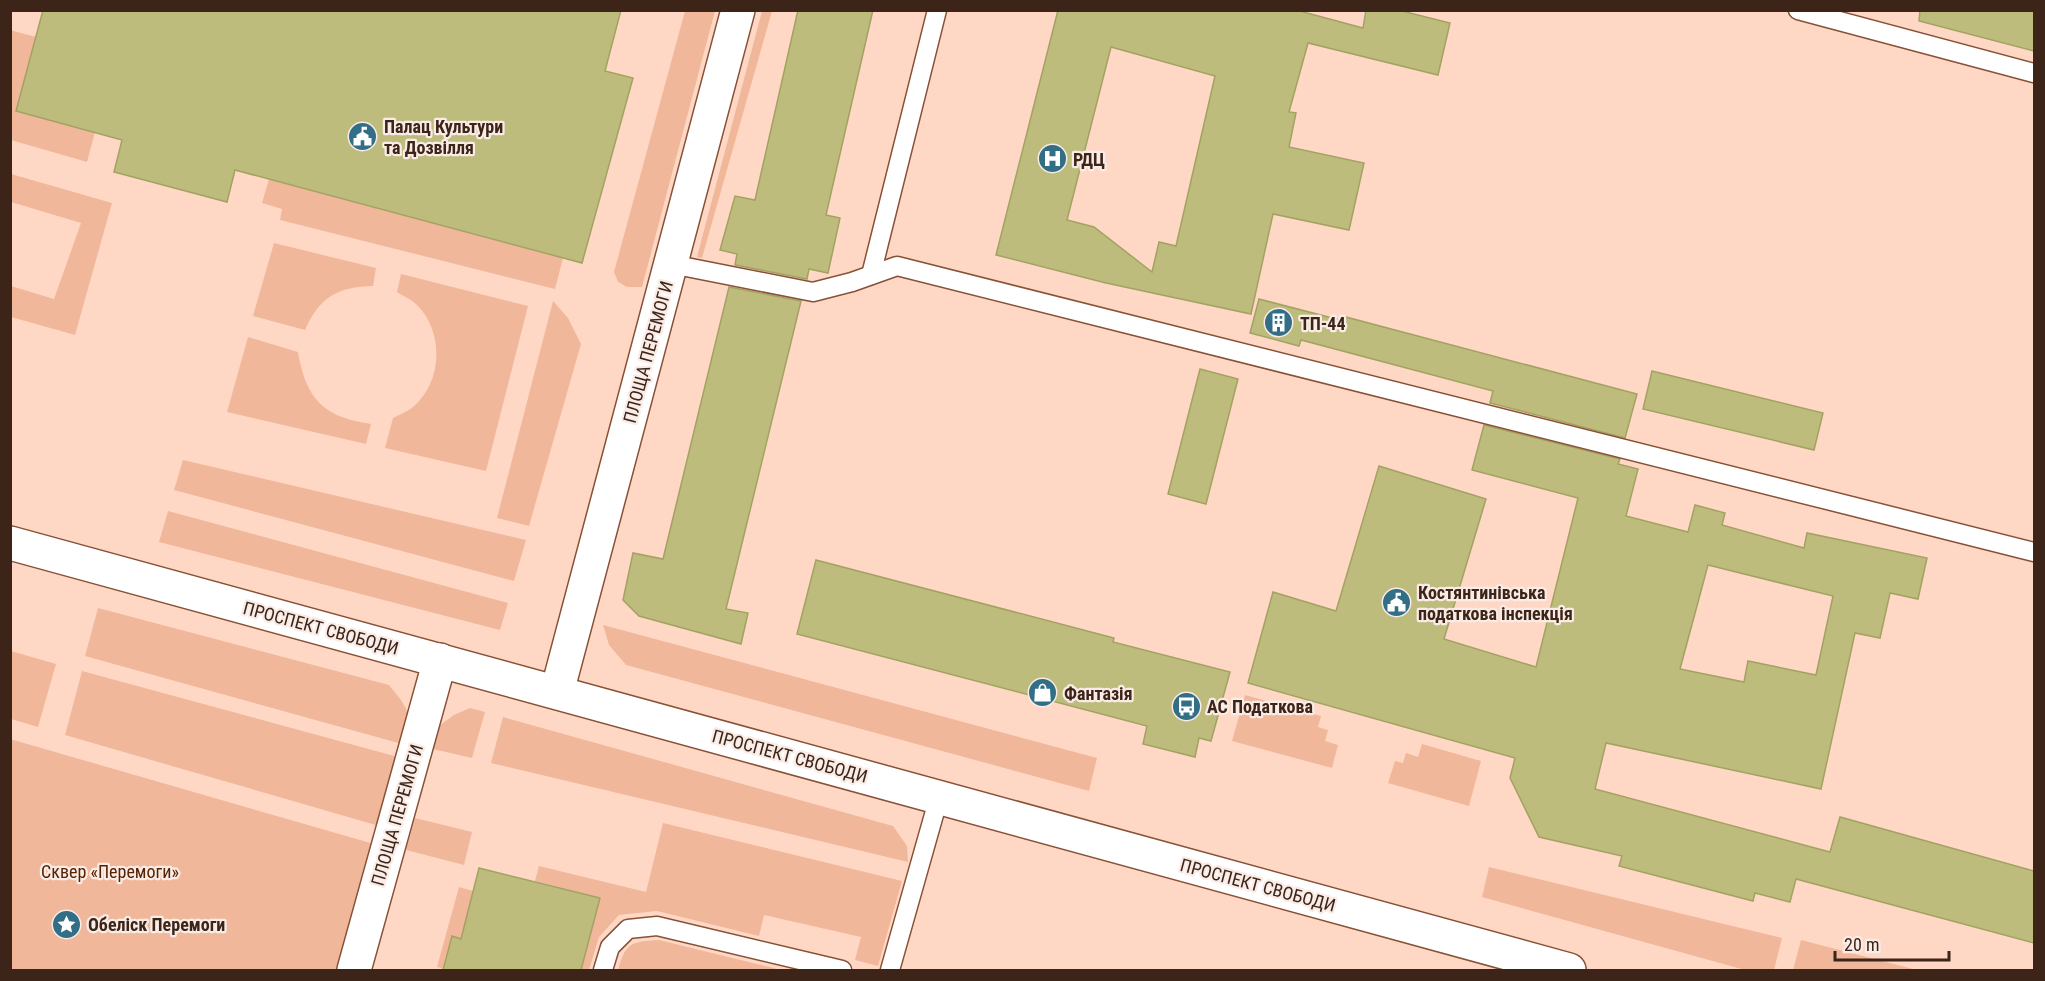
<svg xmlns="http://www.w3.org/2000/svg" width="2045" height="981" font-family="'Roboto Condensed',sans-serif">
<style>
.green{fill:#f1b79a}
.building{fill:#bdbc7c;stroke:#a4a263;stroke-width:1.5;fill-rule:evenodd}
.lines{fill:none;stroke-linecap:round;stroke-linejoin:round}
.lane-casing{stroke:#885136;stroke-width:21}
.street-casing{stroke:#885136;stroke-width:36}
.lane{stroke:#fff;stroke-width:18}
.street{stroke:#fff;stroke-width:33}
.labels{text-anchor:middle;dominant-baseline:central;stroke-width:4.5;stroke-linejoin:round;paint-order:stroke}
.poi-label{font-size:18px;font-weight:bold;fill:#3c2418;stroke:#f9ebe5;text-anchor:start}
.street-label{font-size:18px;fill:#3c2418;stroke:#f9ebe5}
.park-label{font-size:18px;fill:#572200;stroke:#f9ebe5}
</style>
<rect width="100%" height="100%" fill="#ffd8c5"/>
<g class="green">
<path d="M685,11H715L642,287H627L618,282L614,272Z"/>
<path d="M762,11H772L702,258L697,257Z"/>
<path d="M10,30L36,37L16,111L95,132L87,162L11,140Z"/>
<path d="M11,174L112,203L75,335L11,317V286L54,299L81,223L11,202Z"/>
<path d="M269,179L563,258L555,289L280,220L282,209L262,203Z"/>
<path d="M274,243L376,268L373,286C337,287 320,297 305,330L253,316Z"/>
<path d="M401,274L528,306L486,471L385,448L393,418C399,415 408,411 413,407C443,381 444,332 417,305C411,299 403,296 397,292Z"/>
<path d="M553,301L568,318L581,344L529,526L497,518Z"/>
<path d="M248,337L298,352C306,399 323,417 371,424L366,444L227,412Z"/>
<path d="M183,460L526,540L514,581L174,490Z"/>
<path d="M168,511L508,603L500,630L159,542Z"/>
<path d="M98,608L389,685C411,712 411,711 402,744L85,656Z"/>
<path d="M603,625L1097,758L1089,791L626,665L609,645Z"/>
<path d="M11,651L56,664L38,727L11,719Z"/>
<path d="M82,671L398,757L379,826L65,735Z"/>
<path d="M1245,695L1321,716L1318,727L1328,730L1325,741L1338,745L1332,768L1232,741Z"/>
<path d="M470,708L485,712L472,758L433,749L439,726L454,715Z"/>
<path d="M503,717L893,826L907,846L908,862L491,763Z"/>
<path d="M10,739L374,844L337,970H11Z"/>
<path d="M1422,744L1481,761L1469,806L1388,783L1395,761L1403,763L1406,753L1418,757Z"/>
<path d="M415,818L472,832L464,865L406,850Z"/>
<path d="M663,823L902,881L878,966L855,960L861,937L764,915L759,936L657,911L619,915L599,937L589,970H581L599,898L535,881L539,866L646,892Z"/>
<path d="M1489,867L1782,938L1774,970H1745L1482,897Z"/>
<path d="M459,887L473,891L461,939L452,937L444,969L437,967Z"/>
<path d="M659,940L781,970H618C626,942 631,942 659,940Z"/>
<path d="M1801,940L1917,970H1793Z"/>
</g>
<g class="building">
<path d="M43,10H621L605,71L633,78L582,263L235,170L227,202L114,172L122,140L16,111Z"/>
<path d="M798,10H873L826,215L840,218L828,273L809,269L807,279L735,265L737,254L720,250L735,196L755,200Z"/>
<path d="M1058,10H1296L1363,28L1366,10H1398L1450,23L1438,75L1308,43L1289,112L1296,113L1289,147L1364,163L1349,230L1273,214L1251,314L1106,283L996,255ZM1111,47L1215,76L1176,246L1159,242L1152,272L1094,227L1067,220Z"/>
<path d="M1920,10H2034V51L1919,21Z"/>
<path d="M729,287L801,301L726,609L748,613L741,644L639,616L623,600L633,553L663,559Z"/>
<path d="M1259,299L1340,320L1342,316L1637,394L1625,438L1490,403L1493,391L1301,340L1299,346L1250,333Z"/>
<path d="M1200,369L1238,379L1206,504L1168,494Z"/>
<path d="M1652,371L1823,413L1814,450L1643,409Z"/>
<path d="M1484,425L1620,459L1618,464L1638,469L1626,516L1688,532L1695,505L1725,513L1722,525L1804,548L1807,533L1927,558L1918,599L1890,593L1880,638L1855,633L1821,789L1606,743L1595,789L1830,852L1840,817L2034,871V943L1796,879L1790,902L1755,893L1753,901L1619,866L1622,856L1539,837L1510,778L1515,758L1248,683L1273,592L1336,611L1379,466L1486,499L1444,639L1536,667L1578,498L1472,470ZM1708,565L1833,596L1816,675L1748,661L1744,682L1680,669Z"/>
<path d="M816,560L1114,638L1113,642L1230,672L1211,741L1199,738L1195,757L1143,744L1147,726L797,634Z"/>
<path d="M479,868L600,898L581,970H443L452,936L461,939Z"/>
</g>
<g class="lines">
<defs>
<g id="lane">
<path d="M1798,10L2034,73"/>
<path d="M671,264L813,292L852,282L897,266L2034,552"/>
<path d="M871,275L937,10"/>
<path d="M603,970L610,947L628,929L657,926L842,970"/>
<path d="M890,970L939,797"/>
</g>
<g id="street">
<path d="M10,543L1569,970"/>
<path d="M557,692L738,10"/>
<path d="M354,970L440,660"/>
</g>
</defs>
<use href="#lane" class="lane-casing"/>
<use href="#street" class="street-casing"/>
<use href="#lane" class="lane"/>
<use href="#street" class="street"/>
</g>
<defs>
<symbol id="civic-disc" viewBox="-11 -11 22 22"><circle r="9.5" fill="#326e85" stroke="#f9ebe5"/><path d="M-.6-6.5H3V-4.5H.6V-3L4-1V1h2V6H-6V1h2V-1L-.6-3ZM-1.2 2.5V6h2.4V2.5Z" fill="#fff"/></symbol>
<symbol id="hospital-disc" viewBox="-11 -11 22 22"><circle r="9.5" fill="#326e85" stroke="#f9ebe5"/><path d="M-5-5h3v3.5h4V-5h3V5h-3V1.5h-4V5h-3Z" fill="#fff"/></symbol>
<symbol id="building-disc" viewBox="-11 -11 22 22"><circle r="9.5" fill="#326e85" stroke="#f9ebe5"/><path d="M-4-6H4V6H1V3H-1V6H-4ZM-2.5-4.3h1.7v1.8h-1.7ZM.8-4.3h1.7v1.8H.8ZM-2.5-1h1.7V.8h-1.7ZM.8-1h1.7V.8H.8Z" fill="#fff"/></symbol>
<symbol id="shop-disc" viewBox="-11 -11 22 22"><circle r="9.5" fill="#326e85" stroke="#f9ebe5"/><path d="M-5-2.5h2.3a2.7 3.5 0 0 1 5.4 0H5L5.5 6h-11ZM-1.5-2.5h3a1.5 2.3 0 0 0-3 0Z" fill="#fff"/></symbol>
<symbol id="bus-disc" viewBox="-11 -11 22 22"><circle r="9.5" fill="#326e85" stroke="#f9ebe5"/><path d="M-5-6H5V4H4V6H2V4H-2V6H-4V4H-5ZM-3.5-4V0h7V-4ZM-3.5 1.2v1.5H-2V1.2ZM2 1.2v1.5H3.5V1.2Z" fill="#fff"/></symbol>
<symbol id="sight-disc" viewBox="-11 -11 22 22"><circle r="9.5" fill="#326e85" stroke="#f9ebe5"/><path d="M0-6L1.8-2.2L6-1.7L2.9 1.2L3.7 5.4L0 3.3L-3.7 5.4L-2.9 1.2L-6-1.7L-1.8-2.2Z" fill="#fff"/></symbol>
</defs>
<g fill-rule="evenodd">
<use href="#civic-disc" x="346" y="120" width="33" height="33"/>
<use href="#hospital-disc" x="1036" y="142" width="33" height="33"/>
<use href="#building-disc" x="1262" y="306" width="33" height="33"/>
<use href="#civic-disc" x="1380" y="586" width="33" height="33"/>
<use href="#shop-disc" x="1026" y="676" width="33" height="33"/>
<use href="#bus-disc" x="1170" y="690" width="33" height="33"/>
<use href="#sight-disc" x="50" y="908" width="33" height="33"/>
</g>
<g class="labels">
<g class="poi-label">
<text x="384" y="126">Палац Культури<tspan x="384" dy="21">та Дозвілля</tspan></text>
<text x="1073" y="159">РДЦ</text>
<text x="1300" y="323">ТП-44</text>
<text x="1418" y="592">Костянтинівська<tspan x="1418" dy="21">податкова інспекція</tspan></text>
<text x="1064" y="693">Фантазія</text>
<text x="1207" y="706">АС Податкова</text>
<text x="88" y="924">Обеліск Перемоги</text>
</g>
<g class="street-label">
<text transform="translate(648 352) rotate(-75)">ПЛОЩА ПЕРЕМОГИ</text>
<text transform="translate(321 628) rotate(15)">ПРОСПЕКТ СВОБОДИ</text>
<text transform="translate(790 756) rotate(15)">ПРОСПЕКТ СВОБОДИ</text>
<text transform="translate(397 815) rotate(-74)">ПЛОЩА ПЕРЕМОГИ</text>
<text transform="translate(1258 885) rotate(15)">ПРОСПЕКТ СВОБОДИ</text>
</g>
<g class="park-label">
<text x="110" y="871">Сквер «Перемоги»</text>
</g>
</g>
<rect width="2045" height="981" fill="none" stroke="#3c2418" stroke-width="24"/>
<path d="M1835 951v9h114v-9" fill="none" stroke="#3c2418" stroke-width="3"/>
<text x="1844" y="951" font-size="18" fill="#3c2418" stroke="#f9ebe5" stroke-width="4.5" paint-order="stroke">20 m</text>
</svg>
